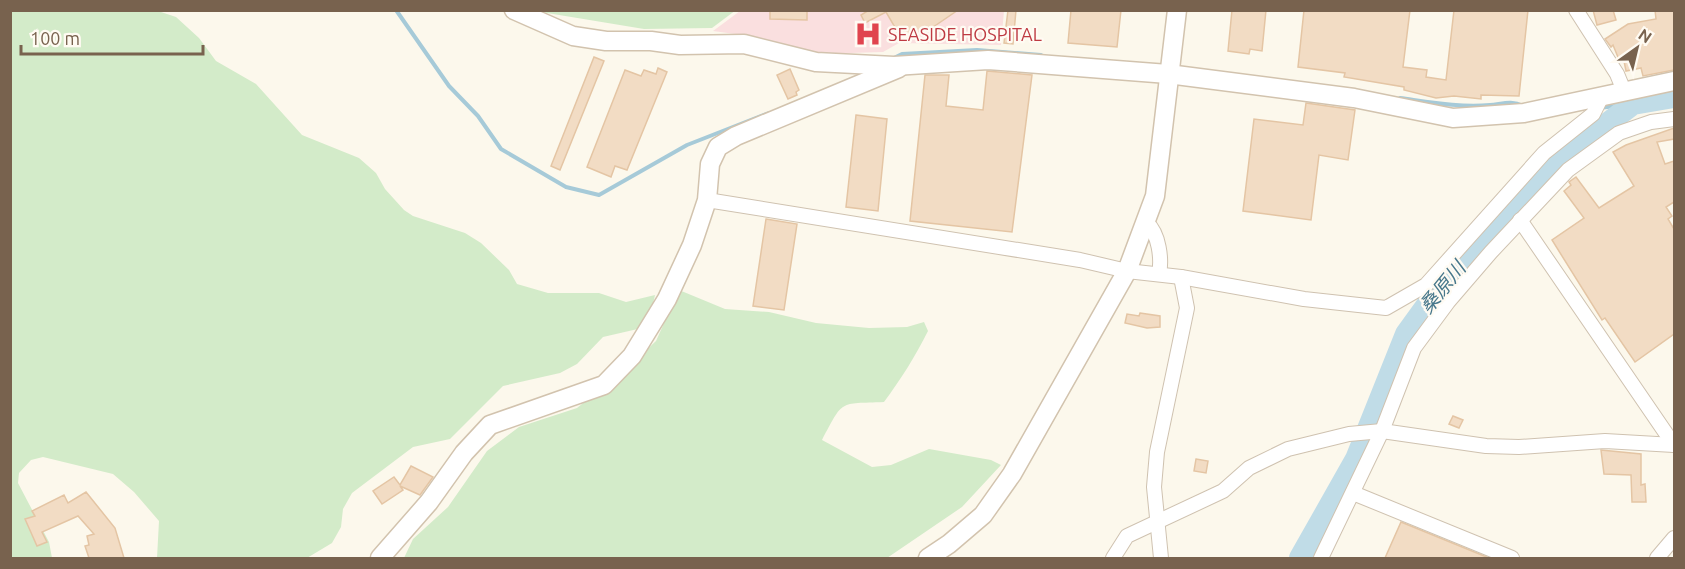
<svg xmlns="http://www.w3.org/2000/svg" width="1685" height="569" font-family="Ubuntu,'Noto Sans JP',sans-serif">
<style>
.medical{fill:#fadfdf}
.green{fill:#d3ebc9}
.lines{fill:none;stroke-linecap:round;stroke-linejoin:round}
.stream{stroke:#a6cad8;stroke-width:4}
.river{stroke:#c0dce7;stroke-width:22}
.building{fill:#f2dcc4;stroke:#e4c5a4;stroke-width:1.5}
.street-casing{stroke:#cfc2b0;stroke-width:16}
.secondary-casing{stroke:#d2c3ae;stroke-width:21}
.street{stroke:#fff;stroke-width:14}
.secondary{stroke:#fff;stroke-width:18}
.labels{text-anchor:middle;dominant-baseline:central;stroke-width:4.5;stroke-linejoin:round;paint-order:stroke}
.health-label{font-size:18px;fill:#be3a42;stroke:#fffbf3;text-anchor:start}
.water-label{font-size:20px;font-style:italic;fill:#47778b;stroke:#fffbf3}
</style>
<rect width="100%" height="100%" fill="#fcf8ec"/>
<path class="medical" d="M740,11H1004L1001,45L899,43L883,52L818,54L757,37L713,31Z"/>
<g class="green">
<path d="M155,10L176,17L199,38L216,61L256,84L302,135L359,158L376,173L385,189L404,210L413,216L465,233L481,243L509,270L517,284L548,293H599L626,302L655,295L649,322L642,328L603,337L577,364L560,373L503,386L450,439L413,447L352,493L343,509L341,527L332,543L307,558H157L159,521L134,492L113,474L43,457L31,460L19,473L18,483L49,542L52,558H11L10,11Z"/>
<path d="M736,10L712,28L644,29L535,11Z"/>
<path d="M679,290L725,309L769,312L816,323L869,328L907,327L924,322L928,331C915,357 901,379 884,402C838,404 844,399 822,440L872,467L891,465L929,449L991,460L1001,465L962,507L887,558H404L413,539L448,507L487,451L519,427L577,408L636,360L656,341Z"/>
</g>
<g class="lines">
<g class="stream">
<path d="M396,10L449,86L478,116L501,149L566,187L599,195L687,145L769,113"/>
<path d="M894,58L902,54L977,50L1041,55"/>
<path d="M1400,98C1429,102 1461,108 1490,105C1502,104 1512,100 1523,106"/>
<path d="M1599,108L1633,104"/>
</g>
<path class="river" d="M1300,558L1356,459L1406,334L1440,287L1546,170L1633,104L1674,97"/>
</g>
<g class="building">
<path d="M770,10H807V20L770,19Z"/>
<path d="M869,10H958L923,34L921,30L903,41L886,12L865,23L861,15Z"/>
<path d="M1008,10H1016L1013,44L1004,43Z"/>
<path d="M1071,10H1121L1117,47L1068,43Z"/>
<path d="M1232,10H1266L1262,51L1250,49L1249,54L1228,51Z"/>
<path d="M1304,10H1410L1403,67L1427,70L1426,77L1446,80L1454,10H1528L1519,96L1481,95V99L1454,96L1436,98L1404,90V87L1344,77L1345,73L1298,67Z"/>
<path d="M1593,10H1613L1616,20L1597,25Z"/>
<path d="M1655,10H1674V70L1643,76L1641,68L1626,71L1624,61L1620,62L1613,45L1611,47L1605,39L1628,24L1656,19Z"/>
<path d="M594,57L604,61L560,170L551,166Z"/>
<path d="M658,68L667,72L627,170L615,166L611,177L587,167L625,70L641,76L644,70L656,74Z"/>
<path d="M790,69L799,90L796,92L797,95L788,99L777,75Z"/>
<path d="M987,71L1032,75L1012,232L910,221L925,75H949L946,106L983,110Z"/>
<path d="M1306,103L1355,110L1348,160L1319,155L1311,220L1243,211L1254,119L1303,125Z"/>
<path d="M856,115L887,119L878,211L846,207Z"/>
<path d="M1674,128V139L1657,142L1665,164L1674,161V202L1666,207L1672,216L1668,219L1674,229V334L1635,362L1605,318L1602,320L1552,240L1584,218L1564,191L1571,185L1569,182L1576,177L1599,208L1634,186L1613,152L1626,145Z"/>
<path d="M766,219L797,224L784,310L753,306Z"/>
<path d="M1140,313L1160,316V327L1147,328L1125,323L1127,314L1139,316Z"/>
<path d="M1453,416L1463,420L1459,428L1449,424Z"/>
<path d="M1601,450L1641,454V485L1645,484L1646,502H1632L1631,475L1604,474Z"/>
<path d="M1196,459L1208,461L1206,473L1194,471Z"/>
<path d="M411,466L433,477L420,495L400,486L403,490L382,504L373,491L394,477L400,485Z"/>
<path d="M86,492L115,528L124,558H89L85,546L89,545L87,536L94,534L78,516L42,532L47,542L37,546L25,519L35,516L32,511L64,495L68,503Z"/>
<path d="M1401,522L1489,558H1385Z"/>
</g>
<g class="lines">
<defs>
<g id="street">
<path d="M1576,10L1617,74L1624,91"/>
<path d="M707,200L1080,260L1127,271L1181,277L1304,299L1386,308L1426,285L1544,153L1593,114L1602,96"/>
<path d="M1520,220L1674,445"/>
<path d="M1147,223C1159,234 1162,259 1159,274"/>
<path d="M1353,493L1512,558"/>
<path d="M1113,558L1127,536L1223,491L1249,468L1288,449L1349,434L1382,431L1486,446L1519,447L1605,441L1674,445"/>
<path d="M1161,558L1154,487L1157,452L1187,308L1181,277"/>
<path d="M1321,558L1382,431L1414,348L1448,302L1491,252L1568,170L1619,133L1651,122L1674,119"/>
<path d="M1657,558L1674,538"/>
</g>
<g id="secondary">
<path d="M514,10L573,36L606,41H651L680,45L744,44L816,62L894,66L988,60L1168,74L1354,98L1453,118L1524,113L1674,81"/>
<path d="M380,558L429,502L464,453L490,425L604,385L632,356L667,299L692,245L707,200L710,164L718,147L736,136L899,68"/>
<path d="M928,558L949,544L983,515L1012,474L1127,271L1155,196L1177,10"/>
</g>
</defs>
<use href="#street" class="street-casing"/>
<use href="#secondary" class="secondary-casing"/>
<use href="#street" class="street"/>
<use href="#secondary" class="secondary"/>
</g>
<defs>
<symbol id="hospital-bare" viewBox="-9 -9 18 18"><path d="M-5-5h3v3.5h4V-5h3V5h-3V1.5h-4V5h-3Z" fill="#e0444e" stroke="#fffbf3" stroke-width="2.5" paint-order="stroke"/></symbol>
</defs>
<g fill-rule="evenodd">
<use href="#hospital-bare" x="849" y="15" width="38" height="38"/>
</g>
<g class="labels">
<g class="health-label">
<text x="888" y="34">SEASIDE HOSPITAL</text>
</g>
<g class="water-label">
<text transform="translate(1442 287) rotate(-51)">桑原川</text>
</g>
</g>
<rect width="1685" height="569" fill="none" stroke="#78624e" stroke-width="24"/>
<g transform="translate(1637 48) rotate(34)" stroke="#fffbf3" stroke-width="4.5" paint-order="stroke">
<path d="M0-4.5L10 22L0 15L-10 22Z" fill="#78624e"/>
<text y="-9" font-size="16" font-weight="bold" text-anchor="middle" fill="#78624e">N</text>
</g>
<path d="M21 45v9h182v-9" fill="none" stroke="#78624e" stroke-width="3"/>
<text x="30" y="45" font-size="18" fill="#78624e" stroke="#fffbf3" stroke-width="4.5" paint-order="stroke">100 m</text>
</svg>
